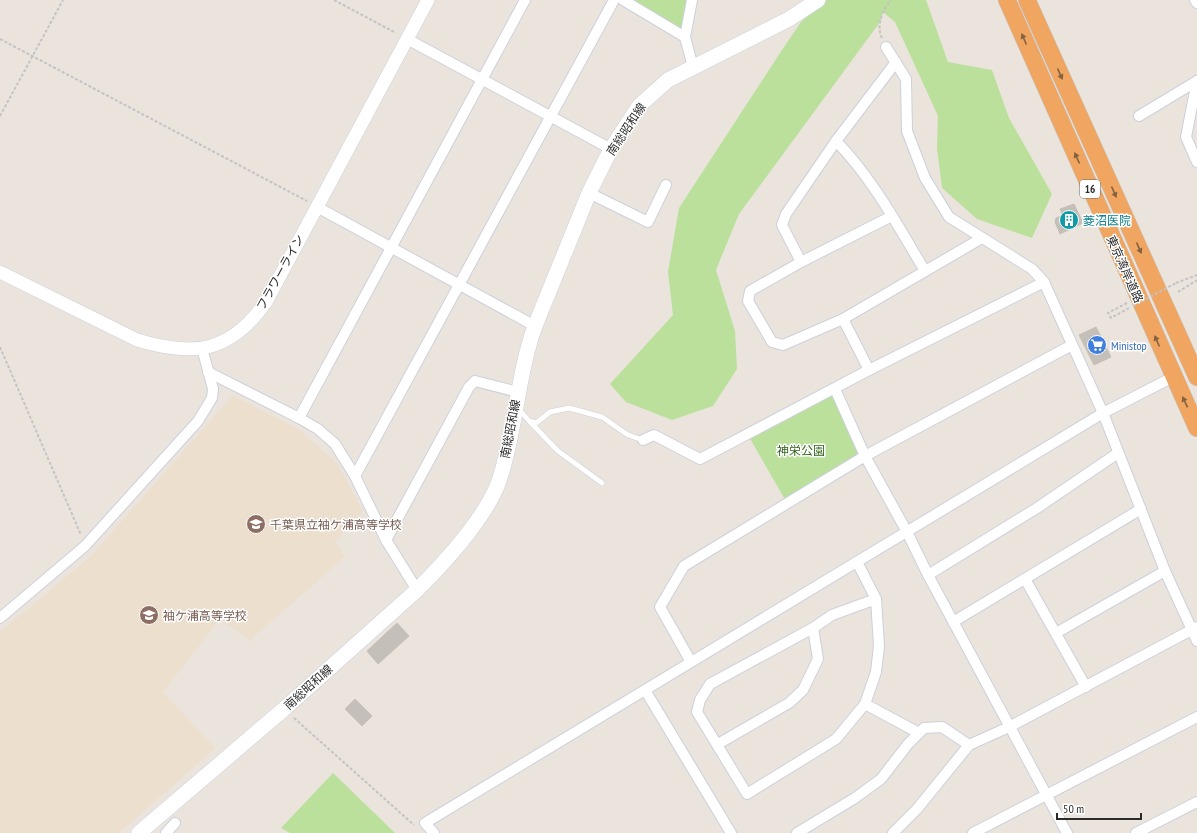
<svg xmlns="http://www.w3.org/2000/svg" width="1197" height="833" font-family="'PT Sans Narrow','Noto Sans JP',sans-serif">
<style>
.education{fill:#ecdfcd}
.green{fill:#bae09c}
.building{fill:#c4bfb8;stroke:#c7bfb6}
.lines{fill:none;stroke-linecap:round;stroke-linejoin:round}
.service-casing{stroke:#cbd0db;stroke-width:6}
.minor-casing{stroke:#cbd0db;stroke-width:12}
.tertiary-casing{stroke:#cbd0db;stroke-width:14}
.secondary-casing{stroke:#cbd0db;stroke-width:16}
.trunk-casing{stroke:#c3c3c3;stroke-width:18}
.path{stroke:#c3c3c3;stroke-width:2;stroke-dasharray:3 2;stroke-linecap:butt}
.service{stroke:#fff;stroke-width:5}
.minor{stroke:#fff;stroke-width:10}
.tertiary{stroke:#fff;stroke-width:13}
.secondary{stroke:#fff;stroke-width:15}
.trunk{stroke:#f0a660;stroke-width:17}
.path-bridge{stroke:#c3c3c3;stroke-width:2;stroke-dasharray:3 2;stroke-linecap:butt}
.oneway{fill:#836242}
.labels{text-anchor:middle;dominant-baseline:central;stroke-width:3;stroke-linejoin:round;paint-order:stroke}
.shield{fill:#fff;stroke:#6a6a6a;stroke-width:1}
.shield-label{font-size:11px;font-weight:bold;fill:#2a2a2a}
.street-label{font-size:12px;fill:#2a2a2a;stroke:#fff}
.culture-label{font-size:12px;fill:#0d838f;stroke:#fff;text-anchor:start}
.shop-label{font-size:12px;fill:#366cbe;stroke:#fff;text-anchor:start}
.park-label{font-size:12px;fill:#33641d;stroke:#fff}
.education-label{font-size:12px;fill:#785e54;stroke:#fff;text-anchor:start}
</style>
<rect width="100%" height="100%" fill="#ebe4dd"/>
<path class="education" d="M233,395L298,429L337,463L363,511L335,542L345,557L250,640L220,619L163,692L215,748L119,833H0V632L91,556Z"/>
<g class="green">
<path d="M632,0H687L681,30Z"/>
<path d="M825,0H926L948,62L992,70L1009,118L1052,194L1032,238L977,219L942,188L937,148L938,116L895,22L883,12L880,22L739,214L716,270L735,331L737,369L713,406L672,420L626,402L610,384L673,315L668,272L679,208L782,50L801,22Z"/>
<path d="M835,389L865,456L787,503L748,435Z"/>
<path d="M333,773L395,833H290L281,828Z"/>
</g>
<g class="building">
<path d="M1074,204L1083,223L1060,234L1055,222L1056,218L1063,215L1060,209Z"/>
<path d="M1096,327L1111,357L1094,365L1079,335Z"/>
<path d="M397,623L409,636L378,664L367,651Z"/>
<path d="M355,699L372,716L362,726L345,709Z"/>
</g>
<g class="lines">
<defs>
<g id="service">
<path d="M519,409L529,421L536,423L550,412L569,408L602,417L628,435L643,440"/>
<path d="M530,422L558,451L602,483"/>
</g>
<g id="minor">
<path d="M623,0L685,37"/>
<path d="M692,0L685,37L693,67"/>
<path d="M1195,0L1197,3"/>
<path d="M407,39L611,149"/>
<path d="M886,47L906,79L907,131L925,178L949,217L1032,269L1044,282L1103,413L1165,571L1197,641"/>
<path d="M1197,81L1186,137L1197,162"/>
<path d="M1139,116L1197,81"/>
<path d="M836,141C873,179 898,226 925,271"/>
<path d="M589,193L648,222L666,185"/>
<path d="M317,207L535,326"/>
<path d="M892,216L801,262L750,291L748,301L772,342L783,345L843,319L982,238"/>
<path d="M801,262L782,225L786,214L836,141L896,62"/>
<path d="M843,319L869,370"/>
<path d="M208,372L299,418L318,429L335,444L355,476L386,540L417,590"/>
<path d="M835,389L865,456L907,532L928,575L1067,833"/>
<path d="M299,418L525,0"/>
<path d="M643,440L654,435L700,459L869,370L1044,282"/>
<path d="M355,476L614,0"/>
<path d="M386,540L469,387L475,381L518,392"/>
<path d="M928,575L1037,508L1118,453"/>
<path d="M1025,579L1086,687"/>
<path d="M0,618L85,546L198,421L212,398L213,389L202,348"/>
<path d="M953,622L1141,509"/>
<path d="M813,628L710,684L700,700L697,712L747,794L836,739L865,704L876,672L879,646L876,599L857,562"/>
<path d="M1056,633L1165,571"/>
<path d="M691,662L660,607L684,566L865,456L1072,345"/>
<path d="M645,690L731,833"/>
<path d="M865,704L919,733"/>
<path d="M718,744L789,703L803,690L818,659L813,628L832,615L876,599"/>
<path d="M166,833L175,823"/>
<path d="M434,833L425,823L1103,413L1173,377"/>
<path d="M797,833L855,798L881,779L908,744L924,728L942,727L969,745"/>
<path d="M893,833L917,809L969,745L1009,727L1197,627"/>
<path d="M973,833L1197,717"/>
<path d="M1136,833L1197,802"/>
</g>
<path id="tertiary" d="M0,272L137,340C194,357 230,353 266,302L428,0"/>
<path id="secondary" d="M139,833L284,709L417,590C445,562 486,517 499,481C516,431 517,376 535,326L589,193L611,149L640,105L668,80L789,19L818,0"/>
<g id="trunk">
<path d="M1007,0L1197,428"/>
<path d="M1027,0L1197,377"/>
</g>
</defs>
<use href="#service" class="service-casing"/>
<use href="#minor" class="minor-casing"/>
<use href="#tertiary" class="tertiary-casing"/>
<use href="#secondary" class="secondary-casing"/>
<use href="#trunk" class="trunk-casing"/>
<g class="path">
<path d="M334,0L396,33"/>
<path d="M882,38C876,26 882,10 891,0"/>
<path d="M0,39L307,201"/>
<path d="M0,116L63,0"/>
<path d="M1176,283L1197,275"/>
<path d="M1178,292L1197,280"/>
<path d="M1127,303L1108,313L1111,318L1129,308"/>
<path d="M0,347L81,535"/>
<path d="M294,718L414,825"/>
</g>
<use href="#service" class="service"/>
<use href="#minor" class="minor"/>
<use href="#tertiary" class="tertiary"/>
<use href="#secondary" class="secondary"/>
<use href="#trunk" class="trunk"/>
<path class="path-bridge" d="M1133,306L1176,283"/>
</g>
<defs><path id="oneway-solid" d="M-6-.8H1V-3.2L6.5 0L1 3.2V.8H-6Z"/></defs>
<g class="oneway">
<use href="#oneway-solid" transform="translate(1024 39) rotate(-114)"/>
<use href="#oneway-solid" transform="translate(1060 74) rotate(66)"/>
<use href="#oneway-solid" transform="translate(1077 158) rotate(-114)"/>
<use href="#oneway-solid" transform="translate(1114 192) rotate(66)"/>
<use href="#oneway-solid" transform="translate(1139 248) rotate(66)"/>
<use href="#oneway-solid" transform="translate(1157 341) rotate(-114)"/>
<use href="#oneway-solid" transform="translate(1185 402) rotate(-115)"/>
</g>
<defs>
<symbol id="building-disc" viewBox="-11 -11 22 22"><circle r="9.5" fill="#0f9aa8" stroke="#fff"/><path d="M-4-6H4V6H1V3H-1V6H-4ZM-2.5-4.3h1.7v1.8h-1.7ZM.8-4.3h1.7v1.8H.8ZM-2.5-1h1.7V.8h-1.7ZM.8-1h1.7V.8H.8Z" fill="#fff"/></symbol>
<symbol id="supermarket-disc" viewBox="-11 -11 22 22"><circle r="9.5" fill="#3f7fe0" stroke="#fff"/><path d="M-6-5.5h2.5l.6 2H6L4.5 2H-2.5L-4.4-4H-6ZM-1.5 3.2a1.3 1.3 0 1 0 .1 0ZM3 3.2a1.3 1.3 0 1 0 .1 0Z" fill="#fff"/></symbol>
<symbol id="school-disc" viewBox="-11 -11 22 22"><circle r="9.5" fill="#8d6e63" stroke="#fff"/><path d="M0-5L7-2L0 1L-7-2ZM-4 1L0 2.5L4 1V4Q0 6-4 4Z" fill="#fff"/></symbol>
</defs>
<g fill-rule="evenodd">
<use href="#building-disc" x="1058" y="209" width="22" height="22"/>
<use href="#supermarket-disc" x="1086" y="334" width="22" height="22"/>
<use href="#school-disc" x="245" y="513" width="22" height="22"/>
<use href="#school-disc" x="138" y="604" width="22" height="22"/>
</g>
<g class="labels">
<rect class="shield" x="1080" y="180" width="20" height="18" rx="3"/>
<g class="shield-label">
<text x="1090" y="189">16</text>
</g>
<g class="street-label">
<text transform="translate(626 129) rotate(-56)">南総昭和線</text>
<text transform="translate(1125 269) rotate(66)">東京湾岸道路</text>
<text transform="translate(280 272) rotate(-61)">フラワーライン</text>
<text transform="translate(510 429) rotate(-79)">南総昭和線</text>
<text transform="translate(308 687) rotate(-42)">南総昭和線</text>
</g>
<g class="culture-label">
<text x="1083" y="220">菱沼医院</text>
</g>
<g class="shop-label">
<text x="1111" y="345">Ministop</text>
</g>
<g class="park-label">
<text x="801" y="450">神栄公園</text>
</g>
<g class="education-label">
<text x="270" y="524">千葉県立袖ケ浦高等学校</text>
<text x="163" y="615">袖ケ浦高等学校</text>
</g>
</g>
<path d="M1057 813v6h84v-6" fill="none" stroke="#2a2a2a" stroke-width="2"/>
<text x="1063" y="813" font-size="12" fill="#2a2a2a" stroke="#ffffff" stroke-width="3" paint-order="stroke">50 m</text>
</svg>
